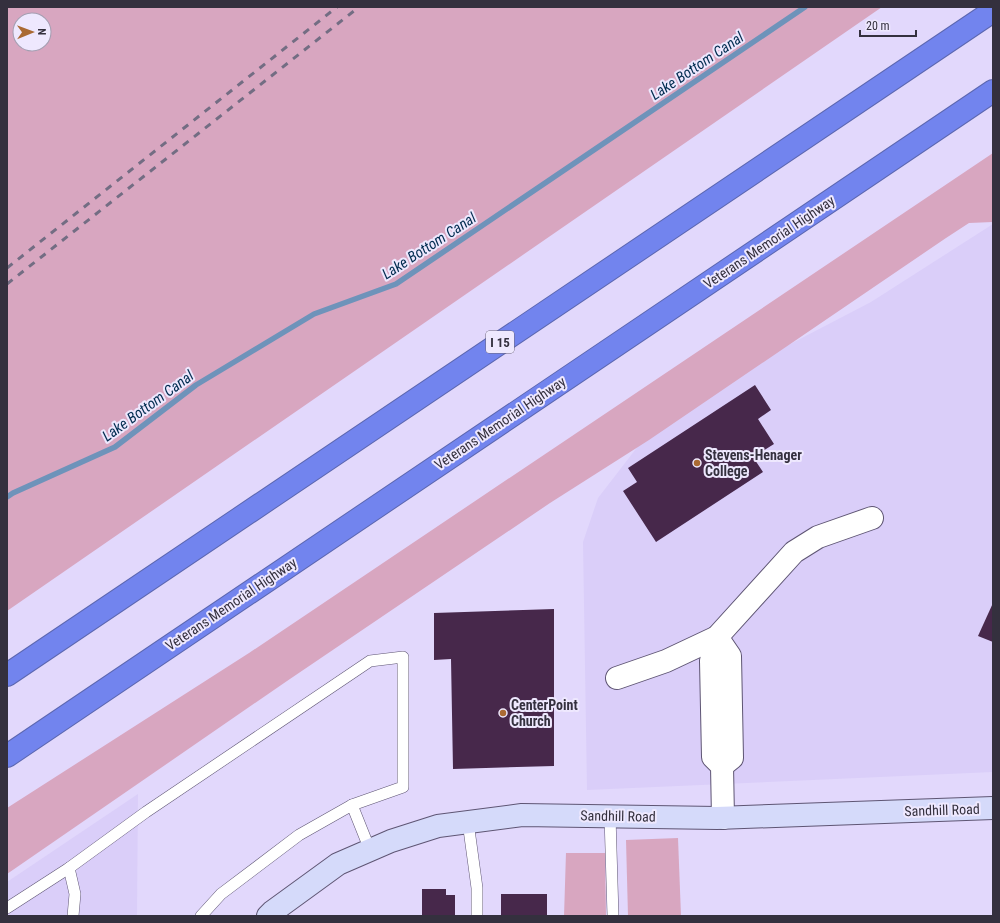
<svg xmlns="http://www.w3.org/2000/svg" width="1000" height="923" font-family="'Roboto Condensed',sans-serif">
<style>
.built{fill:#dacef9}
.green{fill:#d8a6c0;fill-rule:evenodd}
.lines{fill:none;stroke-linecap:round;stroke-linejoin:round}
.stream{stroke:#6e93ba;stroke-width:5.5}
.building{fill:#47284b}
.lane-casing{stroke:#5e5573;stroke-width:12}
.street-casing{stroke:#5e5573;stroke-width:24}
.secondary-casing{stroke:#5e5573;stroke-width:24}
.highway-casing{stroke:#5c67b0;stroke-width:24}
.lane{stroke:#fff;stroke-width:11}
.street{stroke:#fff;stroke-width:22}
.secondary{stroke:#d5dafa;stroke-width:22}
.highway{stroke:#7284ee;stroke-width:22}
.rail{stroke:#736d83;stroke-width:3;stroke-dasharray:7 7;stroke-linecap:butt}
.poi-dot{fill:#aa6a33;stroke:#eee8fe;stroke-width:1.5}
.labels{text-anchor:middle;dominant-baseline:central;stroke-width:4;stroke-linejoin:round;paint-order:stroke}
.shield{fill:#eee8fe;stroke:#6c6778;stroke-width:1}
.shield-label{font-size:13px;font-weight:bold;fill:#34303e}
.street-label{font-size:14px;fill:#34303e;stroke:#eee8fe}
.poi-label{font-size:14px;font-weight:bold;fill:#34303e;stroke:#eee8fe;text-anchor:start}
.water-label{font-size:15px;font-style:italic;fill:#002b4f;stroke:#eee8fe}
</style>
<rect width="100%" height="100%" fill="#e2d8fc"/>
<g class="built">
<path d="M993,224V772L587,790L583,542L598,498L642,441L750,365L871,302Z"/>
<path d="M138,794L137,916H7V882Z"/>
</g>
<g class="green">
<path d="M7,7H882L7,611ZM20,20H44V44H20Z"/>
<path d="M993,153V222L969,223L946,238L649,440L550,503L287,681L7,874V808L249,653Z"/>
<path d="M678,838L681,916H628L626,840Z"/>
<path d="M566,853H605L606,916H564Z"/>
</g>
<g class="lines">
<path class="stream" d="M7,497L13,493L115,447L196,385L314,314L396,284L805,7"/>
</g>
<g class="building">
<path d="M755,385L771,410L758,419L774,444L753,457L763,472L656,542L623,491L637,482L628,468Z"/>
<path d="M993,603V642L978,636Z"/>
<path d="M554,609V766L453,769L451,659L434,660V613Z"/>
<path d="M422,889H446V895H455V916H422Z"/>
<rect x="501" y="894" width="46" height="22"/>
</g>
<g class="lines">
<defs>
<g id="lane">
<path d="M610,816L613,916"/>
<path d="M468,822L477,888V916"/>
<path d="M7,908L69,868"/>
<path d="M73,916L75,894L69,868L146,812L370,661L403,657V787L352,805"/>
<path d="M201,916L221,894L299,835L352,805L370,850"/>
</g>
<g id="street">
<path d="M717,637L711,661L713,757L722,766L723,818"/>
<path d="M717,637L730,656L732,758L722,766"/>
<path d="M617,678L666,661L717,637L794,552L818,537L872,518"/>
</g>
<path id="secondary" d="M268,916L272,912L338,864L391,841L438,826L522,815L717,818L993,808"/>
<g id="highway">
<path d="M7,675L993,11"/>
<path d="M7,756L993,91"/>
</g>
</defs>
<use href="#lane" class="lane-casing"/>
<use href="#street" class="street-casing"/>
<use href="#secondary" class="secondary-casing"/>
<use href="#highway" class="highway-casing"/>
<use href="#lane" class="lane"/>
<use href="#street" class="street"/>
<use href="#secondary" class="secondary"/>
<use href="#highway" class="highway"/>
<g class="rail">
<path d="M7,268L337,7"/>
<path d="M7,284L359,7"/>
</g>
</g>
<g class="poi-dot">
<circle cx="697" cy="463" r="4"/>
<circle cx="503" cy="713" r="4"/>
</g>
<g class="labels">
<rect class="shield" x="486" y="331" width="28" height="22" rx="3"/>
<g class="shield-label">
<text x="500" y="342">I 15</text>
</g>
<g class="street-label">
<text transform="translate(769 242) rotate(-34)">Veterans Memorial Highway</text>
<text transform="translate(500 423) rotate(-34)">Veterans Memorial Highway</text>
<text transform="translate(231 604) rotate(-34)">Veterans Memorial Highway</text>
<text transform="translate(942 810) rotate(-2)">Sandhill Road</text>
<text transform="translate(618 816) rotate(1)">Sandhill Road</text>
</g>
<g class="poi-label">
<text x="705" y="455">Stevens-Henager<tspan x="705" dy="16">College</tspan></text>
<text x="511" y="705">CenterPoint<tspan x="511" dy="16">Church</tspan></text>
</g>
<g class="water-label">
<text transform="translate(697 66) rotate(-34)">Lake Bottom Canal</text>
<text transform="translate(429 246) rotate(-33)">Lake Bottom Canal</text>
<text transform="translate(148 406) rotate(-36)">Lake Bottom Canal</text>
</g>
</g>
<rect width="1000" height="923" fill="none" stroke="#34303e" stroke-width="16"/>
<g transform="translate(32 32) rotate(89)"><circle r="19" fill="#eee8fe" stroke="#a49eb1"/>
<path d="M0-3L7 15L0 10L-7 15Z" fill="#aa6a33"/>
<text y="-6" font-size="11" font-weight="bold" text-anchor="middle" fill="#34303e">N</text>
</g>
<path d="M860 30v6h56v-6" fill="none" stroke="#34303e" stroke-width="2"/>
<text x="866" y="30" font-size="12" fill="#34303e" stroke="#eee8fe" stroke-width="3" paint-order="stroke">20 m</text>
</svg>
